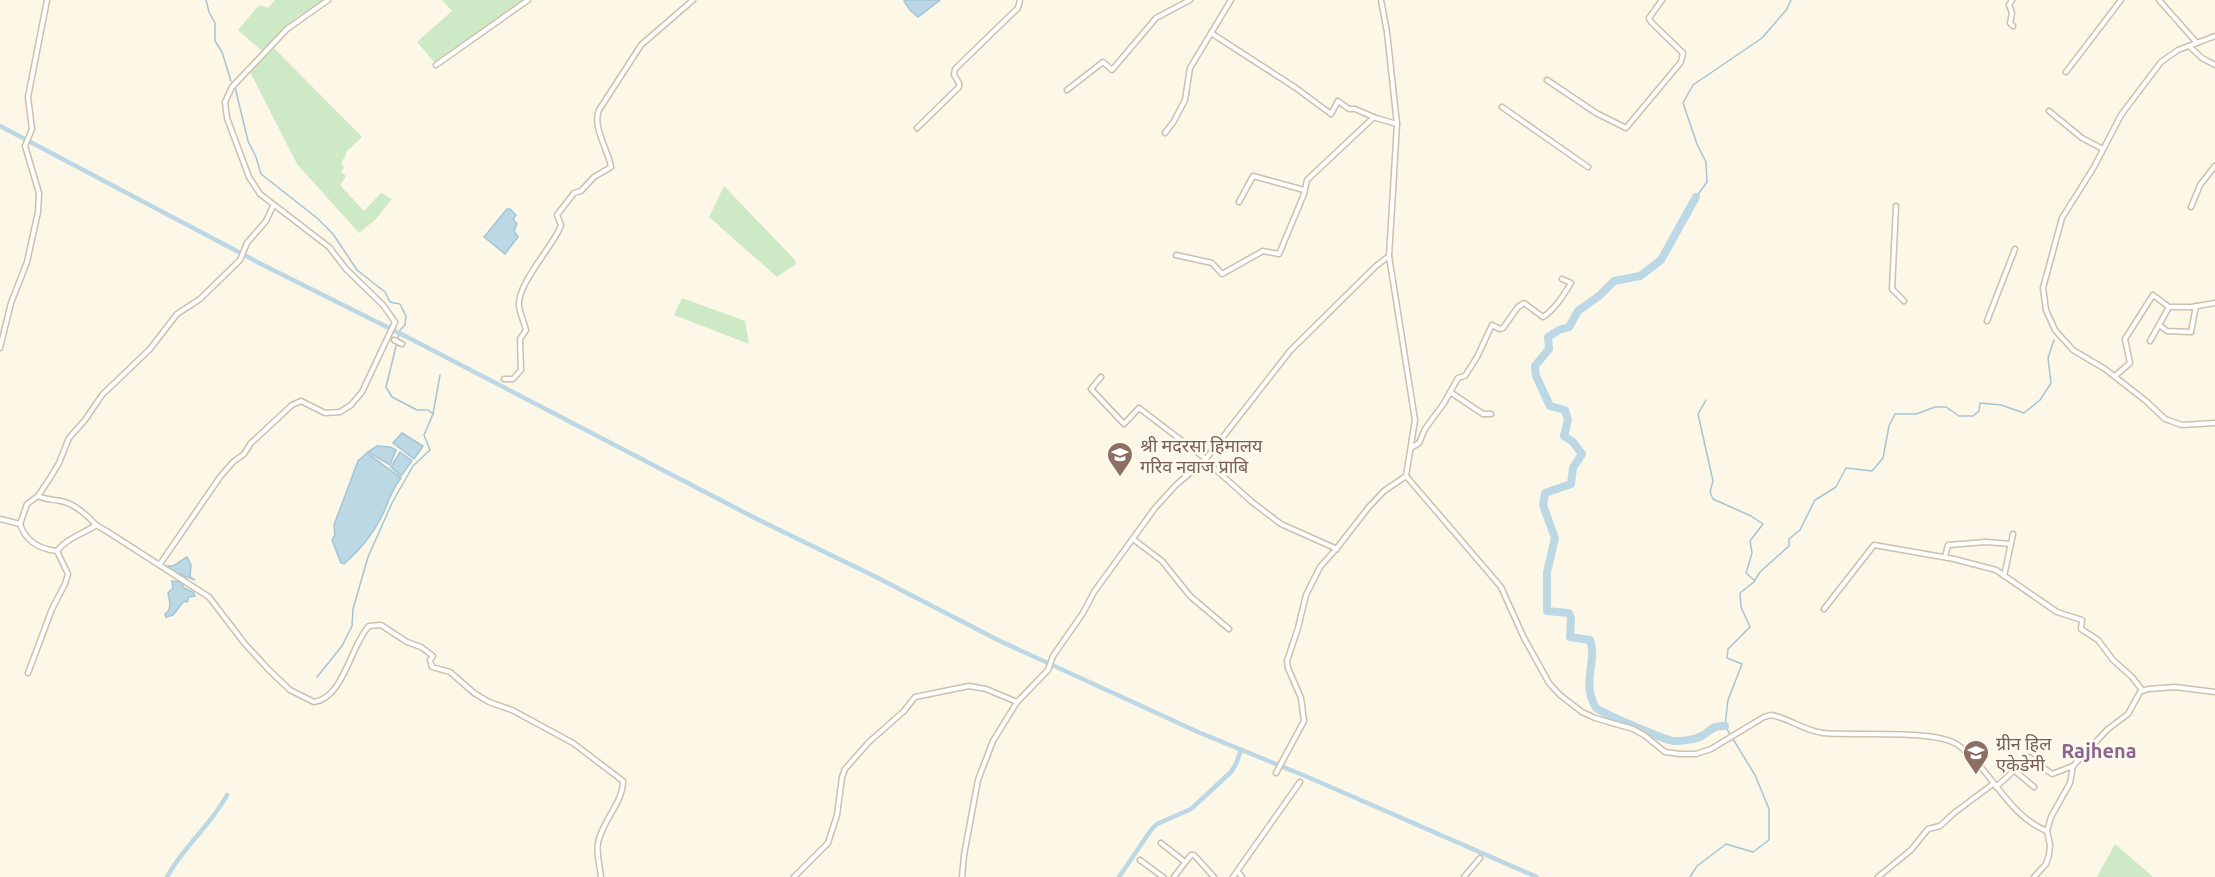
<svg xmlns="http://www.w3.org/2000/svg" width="2215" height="877" font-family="Ubuntu,'Noto Sans Devanagari',sans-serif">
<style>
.green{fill:#cee9c6}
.water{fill:#bcd8e5;stroke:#a3c5d6;stroke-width:1.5}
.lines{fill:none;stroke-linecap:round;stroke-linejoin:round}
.stream{stroke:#a3c5d6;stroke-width:1.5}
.canal{stroke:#bcd8e5;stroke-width:4.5}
.river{stroke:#bcd8e5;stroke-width:8}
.minor-casing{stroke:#cdc0ad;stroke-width:7}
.minor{stroke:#fff;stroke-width:4}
.labels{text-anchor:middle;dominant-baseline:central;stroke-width:5;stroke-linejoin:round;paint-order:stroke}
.education-label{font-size:18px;fill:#785e54;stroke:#fefaed;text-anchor:start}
.neighbourhood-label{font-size:20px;font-weight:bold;fill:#896490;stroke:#fefaed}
</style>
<rect width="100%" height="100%" fill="#fcf7e7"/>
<g class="green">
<path d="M275,0H323L297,17L262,51L238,30L259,5L268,8Z"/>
<path d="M442,0H525L435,63L417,42L452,11Z"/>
<path d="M274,48L362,137L346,152L345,157L341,162L344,168L341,172L346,176L340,185L364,211L381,193L392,199L376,219L359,233L297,164L250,72Z"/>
<path d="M724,186L795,260L796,264L777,277L709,217Z"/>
<path d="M682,298L745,321L749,344L674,315Z"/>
<path d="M2115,844L2153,877H2097Z"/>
</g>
<g class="water">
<path d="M905,0H940L918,17L910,10L904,1Z"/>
<path d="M507,209H510L516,215L513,219L517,224L514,231L518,237L505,254L484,237Z"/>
<path d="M402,433L423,446L414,459L393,443Z"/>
<path d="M377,446L390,447L396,450L390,465L368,452Z"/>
<path d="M400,452L412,461L401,476L391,467Z"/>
<path d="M367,453L401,478C390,492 389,501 382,516C373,534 359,551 344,564L341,563L332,540L335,535L334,525L358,461Z"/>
<path d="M187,557L191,565L190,577L195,580L174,572L168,566H173Z"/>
<path d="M172,581L181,582L184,588L193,592L195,596L189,597L187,602L184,601L173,615L166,617L165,614C173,608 169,600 168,593L173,588Z"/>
</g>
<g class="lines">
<g class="stream">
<path d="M206,0L209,12L215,23V41L222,52L231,81"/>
<path d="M235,87L248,141L256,157L261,174L317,218L333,234L357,270L385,292L390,302L400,304L406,316L405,325L400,330L386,387L392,397L417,410H428L433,414"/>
<path d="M1696,197L1707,182L1706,162L1697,144L1683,103L1693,85L1762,38L1787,9L1791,0"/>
<path d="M1755,580L1760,572L1789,546V539L1800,530L1815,500L1836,487L1846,468L1872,471L1883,458L1889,426L1895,414H1916L1935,407H1946L1959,416H1973L1979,411L1980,403L2001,405L2024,413L2040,400L2051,383L2048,358L2054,340"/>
<path d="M317,677L342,646L352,626L353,609L368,557L392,503L413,466L430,450L424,435L433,414L440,375"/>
<path d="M1690,877L1697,866L1726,844L1753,852L1769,840V809L1755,775L1725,726L1728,700L1742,664L1727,658L1728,649L1750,627L1741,607L1740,593L1755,581L1746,573L1752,553L1750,541L1763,524L1751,516L1713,499L1710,492L1713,481L1698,414L1706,400"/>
</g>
<g class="canal">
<path d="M0,126L265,266L409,338L755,518L874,576L1000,641L1198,732L1310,778L1537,877"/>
<path d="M167,877C183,847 211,825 227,795"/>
<path d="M1119,877L1151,830L1157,824L1191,809L1231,772L1236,764L1241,750"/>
</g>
<path class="river" d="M1696,197L1661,260L1640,276L1614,281L1599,296L1578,311L1569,327L1559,330L1548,337L1549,349L1535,366L1536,376L1550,406L1565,410L1568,420L1564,436L1573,442L1582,454L1573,468L1571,484L1545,493L1543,505L1555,538L1547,572V611L1569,613L1571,618L1570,637L1590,640C1597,658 1584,679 1592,699C1593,702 1594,705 1596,708C1602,713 1665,740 1673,741C1680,741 1690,740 1697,738C1709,735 1709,725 1725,726"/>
<defs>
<g id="minor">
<path d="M2012,0L2009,5L2012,13L2010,23L2013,26"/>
<path d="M2159,0L2197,43"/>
<path d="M1211,33L1296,88L1331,114L1338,101L1349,109H1355L1376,118L1397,124"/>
<path d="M2215,36L2178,50L2161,62L2121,115L2094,167L2062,218L2043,288L2046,310L2055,330L2073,350L2105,369L2146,401L2165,419L2182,425L2215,423"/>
<path d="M2189,46L2202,58L2215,65"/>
<path d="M436,65L528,0"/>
<path d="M2066,72L2121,0"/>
<path d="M1547,80L1596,113L1626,128L1681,62L1683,53L1651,22L1649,18L1662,0"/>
<path d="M1067,90L1103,62L1112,70L1156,18L1190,0"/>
<path d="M1502,107L1588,167"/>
<path d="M2049,111L2082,138L2103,149"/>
<path d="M917,128L959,87V83L954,75L955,69L1018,8L1020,0"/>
<path d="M1165,133L1174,121L1185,100L1190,68L1231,0"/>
<path d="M1239,202L1253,176L1304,190"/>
<path d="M1896,206L1892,289L1904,301"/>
<path d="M2191,207L2200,185L2215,166"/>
<path d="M1176,255L1212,263L1222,274L1263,251L1279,254L1304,194L1307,180L1374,117"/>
<path d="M1389,256L1415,420L1406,476L1501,587L1524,638L1549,683L1560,695L1582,712L1595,718L1633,729L1644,735L1665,752L1680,754H1696L1711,749L1764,717L1771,715C1789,718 1804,731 1823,733C1854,736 1936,729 1958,745C1990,768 2009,817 2047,831"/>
<path d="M1987,321L2015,249"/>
<path d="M2159,325L2167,331L2191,332L2196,306"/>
<path d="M394,340L402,344"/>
<path d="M2150,341L2169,307"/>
<path d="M0,348L11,303L27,262L38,212L39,193L25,146L32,129L28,97L47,0"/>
<path d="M2115,376L2130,363L2125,339L2153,295L2169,307H2192L2215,303"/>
<path d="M1101,377L1091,389L1124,424L1139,408L1206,459"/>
<path d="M504,379H513L521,370L520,339L526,330C524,322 520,314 519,306C517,285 550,249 559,230L561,225L557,215L574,193L581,191L594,177L611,167C608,149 592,127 599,110L641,45L693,0"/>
<path d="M1450,392L1483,414H1491"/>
<path d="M1411,448L1419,443L1425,429L1444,403L1458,378L1465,376L1477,357L1492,325L1500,329L1503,328L1518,307L1524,303L1543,317C1555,309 1563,296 1571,283L1562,279"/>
<path d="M1205,460L1252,502L1281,524L1337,549"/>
<path d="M38,496C46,500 52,499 61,501C75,504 87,515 96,525"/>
<path d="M0,519L20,524C26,542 39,549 57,551L68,574L65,584L52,609L28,673"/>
<path d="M20,524L27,504L38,496L50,478L59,463L69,438L85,420L102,395L150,349L177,314L200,299L240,260L247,243L266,221L273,206"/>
<path d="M1133,539L1162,561L1190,596L1229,629"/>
<path d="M57,551C67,538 83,534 96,525L108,532L209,597L245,644L269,670L290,690L314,702C344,698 351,644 369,626L381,625L407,642L421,647L433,656L430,660L432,667L450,672L474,693L489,702L512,710L573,743L623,781C623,803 602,821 598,843C596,854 600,866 601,877"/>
<path d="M1945,557L1948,545L1986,542L2011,544"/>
<path d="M160,564L220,477L233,462L244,454L251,443L292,405L301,401L325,413L340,412L351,405L362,392L395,322L383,305L346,269L329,247L260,194L249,177L227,118L225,102L232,87L287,29L328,0"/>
<path d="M2004,576L2013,534"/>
<path d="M1824,609L1874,545L1954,559L1996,570L2057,612L2082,620L2081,629L2098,640L2113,660L2132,677L2142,690"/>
<path d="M2014,770L2034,787"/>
<path d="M1276,773L1304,721L1301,698L1288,668L1287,661L1298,628L1306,595L1320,567L1337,548L1368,508L1384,491L1406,476"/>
<path d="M1996,787L2029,757L2052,774L2073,766"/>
<path d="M1161,843L1185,862"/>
<path d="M1140,860L1163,877"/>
<path d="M1238,872L1242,877"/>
<path d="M794,877L828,843L837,815L842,777L845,769L869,742L904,711L915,697L969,686L986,689L1017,702"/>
<path d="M962,877L964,855L978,780L993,741L1017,702L1048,670L1053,656L1083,613L1094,592L1155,508L1176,485L1205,460L1290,351L1376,266L1389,256L1397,124L1387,32L1381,0"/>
<path d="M1174,877L1191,855H1194L1214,877"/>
<path d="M1233,877L1300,782"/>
<path d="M1464,877L1480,858"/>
<path d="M1878,877L1911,850L1928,829L1940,826L1954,813L1993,784"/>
<path d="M2034,877L2046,864L2049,855L2050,845L2047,831L2051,817L2070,783L2073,766L2108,729L2128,714L2140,692L2148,689L2175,687L2215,692"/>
</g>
</defs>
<use href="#minor" class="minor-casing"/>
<use href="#minor" class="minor"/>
</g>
<defs>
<symbol id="school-pin" viewBox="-11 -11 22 30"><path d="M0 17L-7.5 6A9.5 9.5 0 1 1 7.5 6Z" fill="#8d6e63" stroke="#fefaed"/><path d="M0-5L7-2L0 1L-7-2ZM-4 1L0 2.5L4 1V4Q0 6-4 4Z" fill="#fff"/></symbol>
</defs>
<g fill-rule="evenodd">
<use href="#school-pin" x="1105" y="440" width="30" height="40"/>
<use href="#school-pin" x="1961" y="738" width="30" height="40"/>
</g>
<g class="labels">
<g class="education-label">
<text x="1140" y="445">श्री मदरसा हिमालय<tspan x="1140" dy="21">गरिव नवाज प्राबि</tspan></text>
<text x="1996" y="743">ग्रीन हिल<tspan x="1996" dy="21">एकेडेमी</tspan></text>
</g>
<g class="neighbourhood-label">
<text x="2099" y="750">Rajhena</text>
</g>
</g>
</svg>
